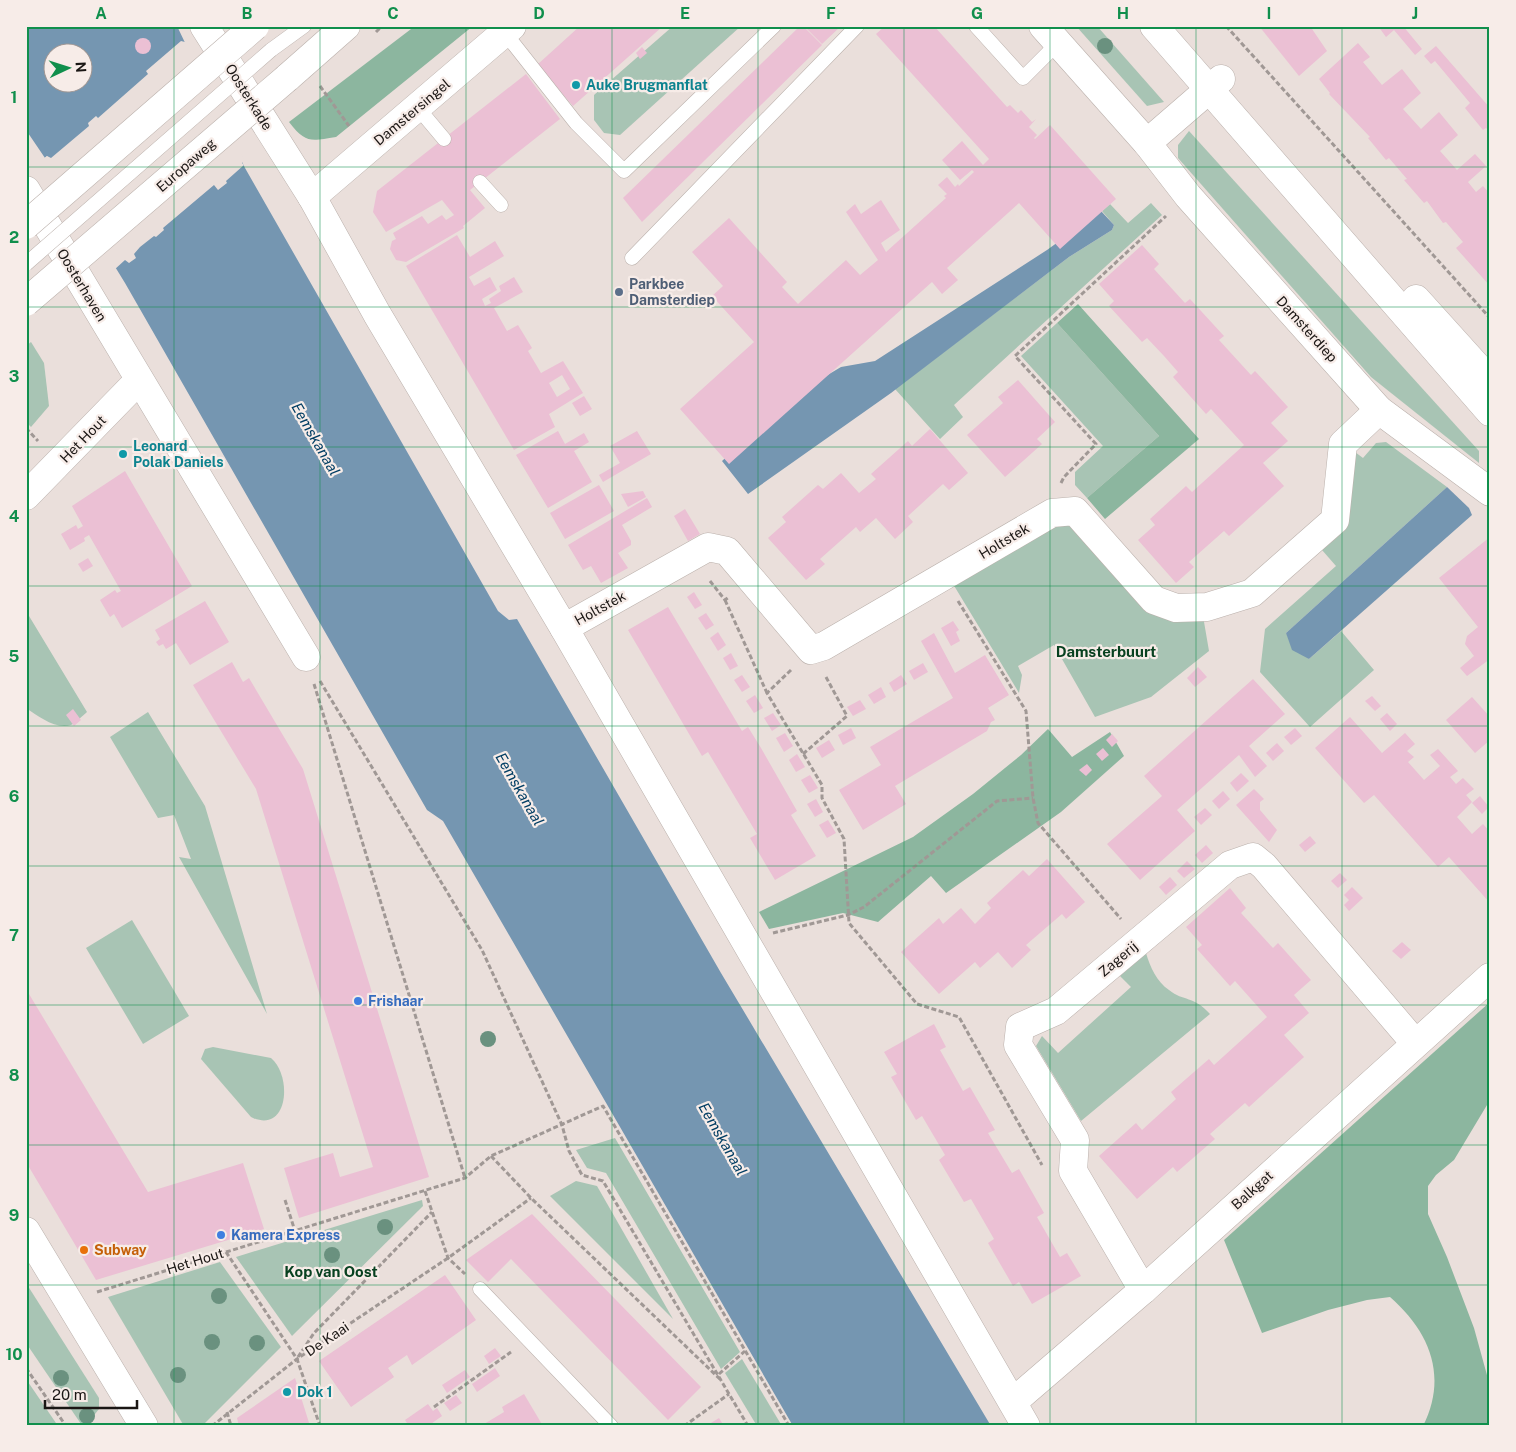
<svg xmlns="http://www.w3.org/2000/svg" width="1516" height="1452" font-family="'Public Sans',sans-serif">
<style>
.green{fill:#a8c4b4}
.forest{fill:#8cb69f}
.water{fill:#7596b1;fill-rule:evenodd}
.pier{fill:#eadfdb}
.building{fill:#ebc0d4;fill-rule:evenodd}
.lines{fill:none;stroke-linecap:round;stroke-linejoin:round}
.service-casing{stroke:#bbb1ac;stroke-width:15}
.minor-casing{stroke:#bbb1ac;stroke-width:29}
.secondary-casing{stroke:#bbb1ac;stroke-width:29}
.path{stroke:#a09895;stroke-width:3;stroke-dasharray:5 2.5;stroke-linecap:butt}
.service{stroke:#fff;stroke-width:14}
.minor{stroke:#fff;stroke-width:28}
.secondary{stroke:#fff;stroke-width:28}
.service-bridge-casing{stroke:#bbb1ac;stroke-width:15;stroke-linecap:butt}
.secondary-bridge-casing{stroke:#bbb1ac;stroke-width:29;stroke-linecap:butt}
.service-bridge{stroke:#fff;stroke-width:14}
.secondary-bridge{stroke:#fff;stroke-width:28}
.tree{fill:#6a917f}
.grid{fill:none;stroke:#108f4c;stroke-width:1;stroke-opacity:0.55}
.culture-dot{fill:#0f9aa8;stroke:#f7ece8;stroke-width:2}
.service-dot{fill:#5c6f8a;stroke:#f7ece8;stroke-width:2}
.shop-dot{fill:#3f7fe0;stroke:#f7ece8;stroke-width:2}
.food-dot{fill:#e8710a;stroke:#f7ece8;stroke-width:2}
.labels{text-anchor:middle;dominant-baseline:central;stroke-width:4.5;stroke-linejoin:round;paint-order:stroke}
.culture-label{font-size:14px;font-weight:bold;fill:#0d838f;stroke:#f7ece8;text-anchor:start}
.street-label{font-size:14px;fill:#1a1614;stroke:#f7ece8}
.service-label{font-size:14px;font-weight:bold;fill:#4e5e75;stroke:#f7ece8;text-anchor:start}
.shop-label{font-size:14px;font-weight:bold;fill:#366cbe;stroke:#f7ece8;text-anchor:start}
.food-label{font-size:14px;font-weight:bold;fill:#c56008;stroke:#f7ece8;text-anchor:start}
.water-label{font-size:15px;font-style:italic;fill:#013d63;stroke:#f7ece8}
.neighbourhood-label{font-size:15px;font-weight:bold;fill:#084120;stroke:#f7ece8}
.neatline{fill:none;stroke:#108f4c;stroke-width:2}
.grid-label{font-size:16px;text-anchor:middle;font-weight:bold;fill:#108f4c}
</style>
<rect width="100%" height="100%" fill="#eadfdb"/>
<g class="green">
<path d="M673,26H741L620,135L604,133L594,120V95Z"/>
<path d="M1076,26H1097L1164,102L1147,106Z"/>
<path d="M1189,131L1479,451V463L1371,377L1178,158V145Z"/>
<path d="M1151,203L1162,215L954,405L963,417L940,439L895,389L1069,257L1112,230L1114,225L1102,211L1110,204L1128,223Z"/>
<path d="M1057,323L1159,436L1087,498L1075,485V472L1103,446L1021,356Z"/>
<path d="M31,342L44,363L49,406L31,427L26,422V346Z"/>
<path d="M1386,442L1447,487L1286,633L1309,659L1341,631L1374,670L1310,727L1260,672L1265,629L1336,566L1322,550L1346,524L1355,452L1363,458L1376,443Z"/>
<path d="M1056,523H1067L1108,566L1203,616L1209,651L1151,697L1095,717L1054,645L1018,666L1022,675L1019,693L953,584Z"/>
<path d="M26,611L87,712C82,716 76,723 71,725C56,730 38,716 26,708Z"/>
<path d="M148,712L205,806L267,1014L179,857L191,859L174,815L158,818L110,737Z"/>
<path d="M132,920L189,1016L143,1044L86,948Z"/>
<path d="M1146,953C1150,967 1157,982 1169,990C1184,1002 1193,995 1210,1014L1081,1121L1036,1046L1042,1036L1058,1053L1131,987L1120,976Z"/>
<path d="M213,1047L271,1058C293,1077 288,1135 251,1117L201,1059L205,1049Z"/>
<path d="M615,1138L740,1352L721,1369L606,1173L587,1168L576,1150Z"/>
<path d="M576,1181L597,1186L673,1319L550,1196Z"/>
<path d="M422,1200L423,1206L292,1336L236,1257Z"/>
<path d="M220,1262L281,1347L202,1426H184L108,1297Z"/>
<path d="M26,1283L99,1398V1409L87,1424H81L26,1343Z"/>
<path d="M742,1359L782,1426H757L725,1373Z"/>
<path d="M26,1379L58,1426H26Z"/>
</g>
<g class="forest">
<path d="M415,26H473L336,137C311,141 306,144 289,122Z"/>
<path d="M1078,304L1199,439L1105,519L1087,498L1159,436L1057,323Z"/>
<path d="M1048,729L1072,757L1110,732L1124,756L1061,812L946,893L931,876L878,922L843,913L769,929L759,912L913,837L973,794L1021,755Z"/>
<path d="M1490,1002V1106L1487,1105L1454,1160L1436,1175L1428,1186V1214L1447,1257L1474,1328L1490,1386V1426H1423C1448,1376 1430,1332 1390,1297L1367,1300L1328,1310L1262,1333L1224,1240Z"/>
</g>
<g class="water">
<path d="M26,26H177L245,168L498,611L509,620L517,619L721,973L991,1426H793L443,821L427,810L125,283L47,156L45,158L26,130ZM52,52H82V82H52Z"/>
<path d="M1101,211L1114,225L1112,230L1069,257L891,393L748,494L722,461L794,395L841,367L875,361L1047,250Z"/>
<path d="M1447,487L1469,508L1472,515L1309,659L1292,650L1286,633Z"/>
</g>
<path class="pier" d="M188,40L244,160L242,163L244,165L226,181L227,183L218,190L214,185L163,228L164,230L156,237L154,236L140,247L134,254L136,258L129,263L125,260L114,270L47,159H43L47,156L51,158L89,126L88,123L96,116L98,118L148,74L146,71L181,41L185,42Z"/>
<g class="building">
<path d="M580,26H663L573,106L537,65Z"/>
<path d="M800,26H803L822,45L642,222L623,198Z"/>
<path d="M804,26H841L822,44Z"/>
<path d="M885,26H934L1007,107L1010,105L1018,113L1021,110L1032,122L1036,119L1029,127L1037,135L1034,138L1035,139L1050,125L1116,199L1060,249L1019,203L947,268L958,280L942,294L932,282L729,464L680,409L754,342L712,296L723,286L692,252L729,218L787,282L782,287L798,304L846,260L860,275L878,260L846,212L855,204L861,214L881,200L900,230L881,243L886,252L946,198L944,196L947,194L938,185L947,177L955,187L958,184L959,186L974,172L972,170L960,180L942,160L962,141L983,165L989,159L876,34Z"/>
<path d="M1259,26H1310L1327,51L1299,76Z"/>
<path d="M1378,26H1403L1422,49L1415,55L1394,30L1386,37Z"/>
<circle cx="143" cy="46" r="8"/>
<path d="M1358,43L1370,57L1363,62L1382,85L1402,69L1421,93L1403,109L1421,129L1439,112L1458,135L1440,151L1457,170L1475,154L1486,166L1468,182L1476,192L1483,186L1490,194V286L1456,248L1463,242L1446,222L1443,223L1427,201L1424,203L1404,180L1407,179L1389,158L1386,160L1368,138L1370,137L1329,94L1330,93L1319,79Z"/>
<path d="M1436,46L1490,108V132L1486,128L1483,130L1465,108L1470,103L1435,61L1431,64L1424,56Z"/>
<path d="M642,47L647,53L640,59L636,53Z"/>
<path d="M526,74L560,119L470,190L485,208L463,226L464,228L406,262L396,260L390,249L392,241L396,239L393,233L422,216L428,224L442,215L446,220L454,215L442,200L386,232L373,212L377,191Z"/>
<path d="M457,235L470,257L495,241L504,256L469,277L474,286L490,277L497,290L482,299L485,306L491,303L489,299L501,291L499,286L514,277L523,292L494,308L507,331L518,325L532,348L528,351L541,373L563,361L583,393L549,414L555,427L514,450L406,266ZM562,375L570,389L557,397L549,383Z"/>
<path d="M1142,245L1159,264L1154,269L1185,303L1190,299L1224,336L1219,340L1251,375L1255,371L1288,407L1271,423L1288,441L1263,463L1284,486L1229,536L1224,531L1189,562L1194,567L1176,583L1138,540L1155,525L1150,519L1186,486L1192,492L1244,445L1211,409L1206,414L1173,377L1178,372L1164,356L1147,338L1142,342L1109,306L1114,301L1099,284Z"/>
<path d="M1018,380L1055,422L1037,439L1042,444L1005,477L967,435L1003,403L998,397Z"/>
<path d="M584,396L592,409L580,416L572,403Z"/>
<path d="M930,429L968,473L949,490L943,484L908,516L913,522L895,539L876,518L860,532L856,527L820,559L825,564L806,580L768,538L786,522L782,517L818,485L823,489L841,473L859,493L876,479L871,474L908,441L912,446Z"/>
<path d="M558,431L565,444L584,433L589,442L574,451L592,482L548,508L516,455Z"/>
<path d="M637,431L651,454L603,482L599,475L620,463L610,446Z"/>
<path d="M125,471L192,586L122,628L114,614L110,617L100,600L115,590L117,593L121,591L89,535L84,538L85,541L70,550L61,534L76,525L78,529L83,526L72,506Z"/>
<path d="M599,485L614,511L565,539L550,513Z"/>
<path d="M643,491L646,497L628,507L621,494Z"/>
<path d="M647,498L652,507L622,525L631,541V545L618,553L628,568L601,583L591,566L583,570L568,545Z"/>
<path d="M685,509L700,534L688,541L674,516Z"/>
<path d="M1490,537V659L1467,676L1460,668L1474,656L1465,644L1467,636L1478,627L1439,578Z"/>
<path d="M88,558L93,566L83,572L78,564Z"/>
<path d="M694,592L702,605L695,609L687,597Z"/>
<path d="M205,601L229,642L190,665L176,643L166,649L163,644L159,646L156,642L160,639L155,630Z"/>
<path d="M668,607L742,731L748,727L761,748L797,811L791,815L816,856L775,880L750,838L757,834L708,752L702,756L628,630Z"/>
<path d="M706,613L714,625L706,630L698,618Z"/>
<path d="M953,621L959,630L956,632L960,641L951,646L941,628Z"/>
<path d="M718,632L726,645L718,651L710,638Z"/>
<path d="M934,633L955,673L985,655L1009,695L988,708L995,720L991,722L987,731L895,786L906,804L863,830L839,790L881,765L870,747L953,698L921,641Z"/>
<path d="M731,653L738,666L730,670L723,658Z"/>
<path d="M232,662L243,682L249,678L303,769L429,1177L299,1218L284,1168L333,1153L340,1177L373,1167L256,789L193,685Z"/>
<path d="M923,663L928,672L914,680L909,671Z"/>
<path d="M1198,667L1207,677L1195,687L1187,678Z"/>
<path d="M742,675L750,687L742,692L734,680Z"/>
<path d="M901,675L907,684L894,692L889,683Z"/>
<path d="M1253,679L1285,714L1249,746L1267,766L1255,777L1239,755L1177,810L1195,831L1140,880L1107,844L1162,796L1144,776Z"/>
<path d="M881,687L886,697L874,704L868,695Z"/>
<path d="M755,695L763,708L754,713L746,701Z"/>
<path d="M1372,696L1381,706L1375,711L1365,701Z"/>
<path d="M1472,697L1490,717V740L1475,753L1446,720Z"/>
<path d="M860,700L866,709L853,716L847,707Z"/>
<path d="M73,709L81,720L74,726L66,715Z"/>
<path d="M773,713L781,725L772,731L764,718Z"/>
<path d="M1387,713L1397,724L1390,731L1380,719Z"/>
<path d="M1350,717L1382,753L1405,733L1415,744L1407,751L1414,757L1408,762L1424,780L1440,766L1430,755L1438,749L1458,771L1450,777L1456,784L1463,778L1474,789L1466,795L1472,802L1457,817L1472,834L1483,824L1490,832V903L1449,857L1438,867L1374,795L1364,803L1315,748Z"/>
<path d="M851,728L856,738L843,745L838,735Z"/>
<path d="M1295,728L1302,736L1291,745L1284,737Z"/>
<path d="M785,733L793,746L784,752L776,738Z"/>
<path d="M1112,734L1118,741L1112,747L1106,740Z"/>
<path d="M829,740L835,750L822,758L816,748Z"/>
<path d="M1277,743L1284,751L1273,761L1266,753Z"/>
<path d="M1103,748L1109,755L1102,761L1096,754Z"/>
<path d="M797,754L805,767L796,772L789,760Z"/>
<path d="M1087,764L1092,770L1086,776L1079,770Z"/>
<path d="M1241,773L1249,781L1237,792L1230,783Z"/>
<path d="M810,775L818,788L809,793L801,780Z"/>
<path d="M1254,789L1264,799L1260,802V810L1277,830L1269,842L1236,805Z"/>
<path d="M1223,791L1230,799L1219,809L1212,801Z"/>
<path d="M1480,796L1489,807L1482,814L1472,803Z"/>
<path d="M816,799L823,812L815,817L807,804Z"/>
<path d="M1205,808L1212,815L1201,825L1194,817Z"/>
<path d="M828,820L836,833L827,838L819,825Z"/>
<path d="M1310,836L1316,843L1305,852L1299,845Z"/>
<path d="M1206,845L1213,853L1202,863L1195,855Z"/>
<path d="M1047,859L1085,902L1066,919L1062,914L1026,945L1031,950L1012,968L998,952L980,968L975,962L939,994L901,952L939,918L943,924L961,908L975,924L991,908L987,903L1023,870L1029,876Z"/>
<path d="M1187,861L1195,869L1184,878L1177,871Z"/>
<path d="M1340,873L1347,880L1338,888L1331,881Z"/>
<path d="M1170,877L1177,885L1166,895L1159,887Z"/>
<path d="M1352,887L1363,898L1349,911L1344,905L1349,900L1344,895Z"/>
<path d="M1230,888L1246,908L1241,913L1273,948L1278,943L1311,980L1294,995L1309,1013L1284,1035L1304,1057L1249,1107L1245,1103L1210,1134L1215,1139L1177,1172L1173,1167L1137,1199L1099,1156L1136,1123L1142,1130L1176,1099L1171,1092L1209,1059L1214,1065L1267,1017L1235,981L1230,986L1197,949L1202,945L1186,927Z"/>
<path d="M1402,942L1411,950L1401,959L1392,951Z"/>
<path d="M26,989L148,1192L243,1163L264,1229L96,1280L26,1162Z"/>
<path d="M934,1024L946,1047L940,1050L963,1091L970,1087L995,1130L988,1133L1012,1173L1019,1169L1044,1213L1037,1217L1060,1257L1067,1253L1081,1276L1032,1304L1019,1282L1013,1286L988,1243L994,1239L971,1199L964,1202L939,1160L945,1155L922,1116L916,1120L891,1077L897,1074L884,1052Z"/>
<path d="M532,1214L701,1387L668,1420L511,1259L488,1282L466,1260Z"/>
<path d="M445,1275L476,1320L412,1365L407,1355L388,1368L394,1377L351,1407L319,1361Z"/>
<path d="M495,1348L501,1356L489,1364L484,1356Z"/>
<path d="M495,1368L500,1376L477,1392L472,1384Z"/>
<path d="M465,1370L470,1377L447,1393L442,1385Z"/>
<path d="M295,1378L310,1426H239L237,1418Z"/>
<path d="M524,1394L543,1426H485L484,1424L504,1412L502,1407Z"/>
<path d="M456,1395L462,1403L450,1411L444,1403Z"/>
<path d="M428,1404L433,1411L437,1408L442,1416L428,1426H409L405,1420Z"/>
<path d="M719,1418L724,1426H706Z"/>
</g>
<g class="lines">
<defs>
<g id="service">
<path d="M976,26L1023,78L1058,43"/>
<path d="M505,33L576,123L624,171L774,26"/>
<path d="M271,50L304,26"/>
<path d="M418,108L444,139"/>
<path d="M480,182L501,205"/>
<path d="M632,258L857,26"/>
<path d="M480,1289L611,1426"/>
</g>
<g id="minor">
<path d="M204,26L312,197L377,314L564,628L1026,1426"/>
<path d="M1043,26L1147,143L1188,196L1379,410L1490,492"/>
<path d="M1147,143L1221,79"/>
<path d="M26,190L306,657"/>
<path d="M312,197L512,26"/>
<path d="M26,496L139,380"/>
<path d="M564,628L708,547L727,551L811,650L824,646L1052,513L1075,511L1154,600L1176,608L1207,607L1252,593L1335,520L1343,444L1379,410"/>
<path d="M26,1231L144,1426"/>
<path d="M1143,1290L1073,1171L1075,1140L1018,1045L1020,1027L1056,1011L1230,865L1253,857L1264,866L1415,1043"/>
<path d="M1013,1402L1143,1290L1490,977"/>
</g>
<g id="secondary">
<path d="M1154,26L1490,412"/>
<path d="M287,78L346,26"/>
<path d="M1416,299L1490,381"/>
</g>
</defs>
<use href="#service" class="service-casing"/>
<use href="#minor" class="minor-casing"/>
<use href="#secondary" class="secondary-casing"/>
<g class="path">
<path d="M1226,26L1490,318"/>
<path d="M376,32L382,26"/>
<path d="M320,86L349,126"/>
<path d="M26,428L38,441"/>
<path d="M1061,483L1064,477L1096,444L1015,356L1166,216"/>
<path d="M710,581L725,600L729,597"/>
<path d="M725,600L767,693"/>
<path d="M958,601L1026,711L1033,798L1038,823L1121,919"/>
<path d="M791,670L767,693L822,785V798L844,839L849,923L917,1004L959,1017L1042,1165"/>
<path d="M320,681L482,950L562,1125L569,1151L582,1175L603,1181L748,1426"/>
<path d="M314,684L465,1178"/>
<path d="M803,754L847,716L826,677"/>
<path d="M773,933L848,915L864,907L997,801L1033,798"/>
<path d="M491,1156L531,1198L722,1381"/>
<path d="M425,1191L448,1258L465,1274"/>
<path d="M285,1200L295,1231"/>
<path d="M226,1252L297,1359L320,1426"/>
<path d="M97,1292L465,1178L491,1156L603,1106L789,1426"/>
<path d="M298,1357L314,1333L432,1212"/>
<path d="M26,1368L66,1426"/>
<path d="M719,1374L745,1351"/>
<path d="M434,1407L511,1352"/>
<path d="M227,1412L231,1426"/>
<path d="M212,1426L297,1359L448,1258L531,1198"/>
<path d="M684,1426L729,1394"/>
</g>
<use href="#service" class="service"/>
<use href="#minor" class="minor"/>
<use href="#secondary" class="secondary"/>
<defs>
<path id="service-bridge" d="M26,264L271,50"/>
<g id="secondary-bridge">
<path d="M26,225L255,26"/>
<path d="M26,302L287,78"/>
</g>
</defs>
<use href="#service-bridge" class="service-bridge-casing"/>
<use href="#secondary-bridge" class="secondary-bridge-casing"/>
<use href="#service-bridge" class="service-bridge"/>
<use href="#secondary-bridge" class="secondary-bridge"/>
</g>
<g class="tree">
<circle cx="1105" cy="46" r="8"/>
<circle cx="488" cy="1039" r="8"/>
<circle cx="385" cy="1227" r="8"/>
<circle cx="332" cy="1255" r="8"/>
<circle cx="219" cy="1296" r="8"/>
<circle cx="212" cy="1342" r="8"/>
<circle cx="257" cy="1343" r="8"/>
<circle cx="178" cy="1375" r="8"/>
<circle cx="61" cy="1378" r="8"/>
<circle cx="87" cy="1416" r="8"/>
</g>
<path class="grid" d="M174,26V1426M320,26V1426M466,26V1426M612,26V1426M758,26V1426M904,26V1426M1050,26V1426M1196,26V1426M1342,26V1426M26,167H1490M26,307H1490M26,447H1490M26,586H1490M26,726H1490M26,866H1490M26,1005H1490M26,1145H1490M26,1285H1490"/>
<g class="culture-dot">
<circle cx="576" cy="85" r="5"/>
<circle cx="123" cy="454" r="5"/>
<circle cx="287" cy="1392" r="5"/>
</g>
<circle class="service-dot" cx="619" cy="292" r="5"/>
<g class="shop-dot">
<circle cx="358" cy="1001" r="5"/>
<circle cx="221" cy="1235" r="5"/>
</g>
<circle class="food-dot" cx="84" cy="1250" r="5"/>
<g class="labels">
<g class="culture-label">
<text x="586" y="85">Auke Brugmanflat</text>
<text x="133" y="446">Leonard<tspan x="133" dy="16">Polak Daniels</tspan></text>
<text x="297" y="1392">Dok 1</text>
</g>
<g class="street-label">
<text transform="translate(249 97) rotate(58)">Oosterkade</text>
<text transform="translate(412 112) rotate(-40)">Damstersingel</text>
<text transform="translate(186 165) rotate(-41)">Europaweg</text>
<text transform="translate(82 285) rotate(59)">Oosterhaven</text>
<text transform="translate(1307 329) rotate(48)">Damsterdiep</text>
<text transform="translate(83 439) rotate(-46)">Het Hout</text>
<text transform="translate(1004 541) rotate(-31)">Holtstek</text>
<text transform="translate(600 608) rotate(-29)">Holtstek</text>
<text transform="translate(1118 959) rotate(-40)">Zagerij</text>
<text transform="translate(1252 1190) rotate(-42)">Balkgat</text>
<text transform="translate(195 1261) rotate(-17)">Het Hout</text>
<text transform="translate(327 1339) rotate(-34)">De Kaai</text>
</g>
<g class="service-label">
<text x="629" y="284">Parkbee<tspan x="629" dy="16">Damsterdiep</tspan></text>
</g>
<g class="shop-label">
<text x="368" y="1001">Frishaar</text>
<text x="231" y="1235">Kamera Express</text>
</g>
<g class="food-label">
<text x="94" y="1250">Subway</text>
</g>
<g class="water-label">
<text transform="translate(316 439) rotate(60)">Eemskanaal</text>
<text transform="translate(520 789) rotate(60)">Eemskanaal</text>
<text transform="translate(723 1139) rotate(60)">Eemskanaal</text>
</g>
<g class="neighbourhood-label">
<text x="1106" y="651">Damsterbuurt</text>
<text x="331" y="1271">Kop van Oost</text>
</g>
</g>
<rect width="1516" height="1452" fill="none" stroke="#f7ece8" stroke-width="55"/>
<g transform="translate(68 68) rotate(86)"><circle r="24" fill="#f7ece8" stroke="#9f9693"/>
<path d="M0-4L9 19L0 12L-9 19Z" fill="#108f4c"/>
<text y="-8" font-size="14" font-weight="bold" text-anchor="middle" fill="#1a1614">N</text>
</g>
<path d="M45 1400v8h92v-8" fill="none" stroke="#1a1614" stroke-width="2.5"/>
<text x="52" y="1400" font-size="15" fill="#1a1614" stroke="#f7ece8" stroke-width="4" paint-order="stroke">20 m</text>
<rect x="28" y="28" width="1460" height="1396" class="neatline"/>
<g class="grid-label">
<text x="101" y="19">A</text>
<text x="247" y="19">B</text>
<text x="393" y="19">C</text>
<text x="539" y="19">D</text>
<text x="685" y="19">E</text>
<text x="831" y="19">F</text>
<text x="977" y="19">G</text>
<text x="1123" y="19">H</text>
<text x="1269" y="19">I</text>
<text x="1415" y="19">J</text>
<text x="14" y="103">1</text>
<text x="14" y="243">2</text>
<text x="14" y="382">3</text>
<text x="14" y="522">4</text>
<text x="14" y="662">5</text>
<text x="14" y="802">6</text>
<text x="14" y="941">7</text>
<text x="14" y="1081">8</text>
<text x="14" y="1221">9</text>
<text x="14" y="1360">10</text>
</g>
</svg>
